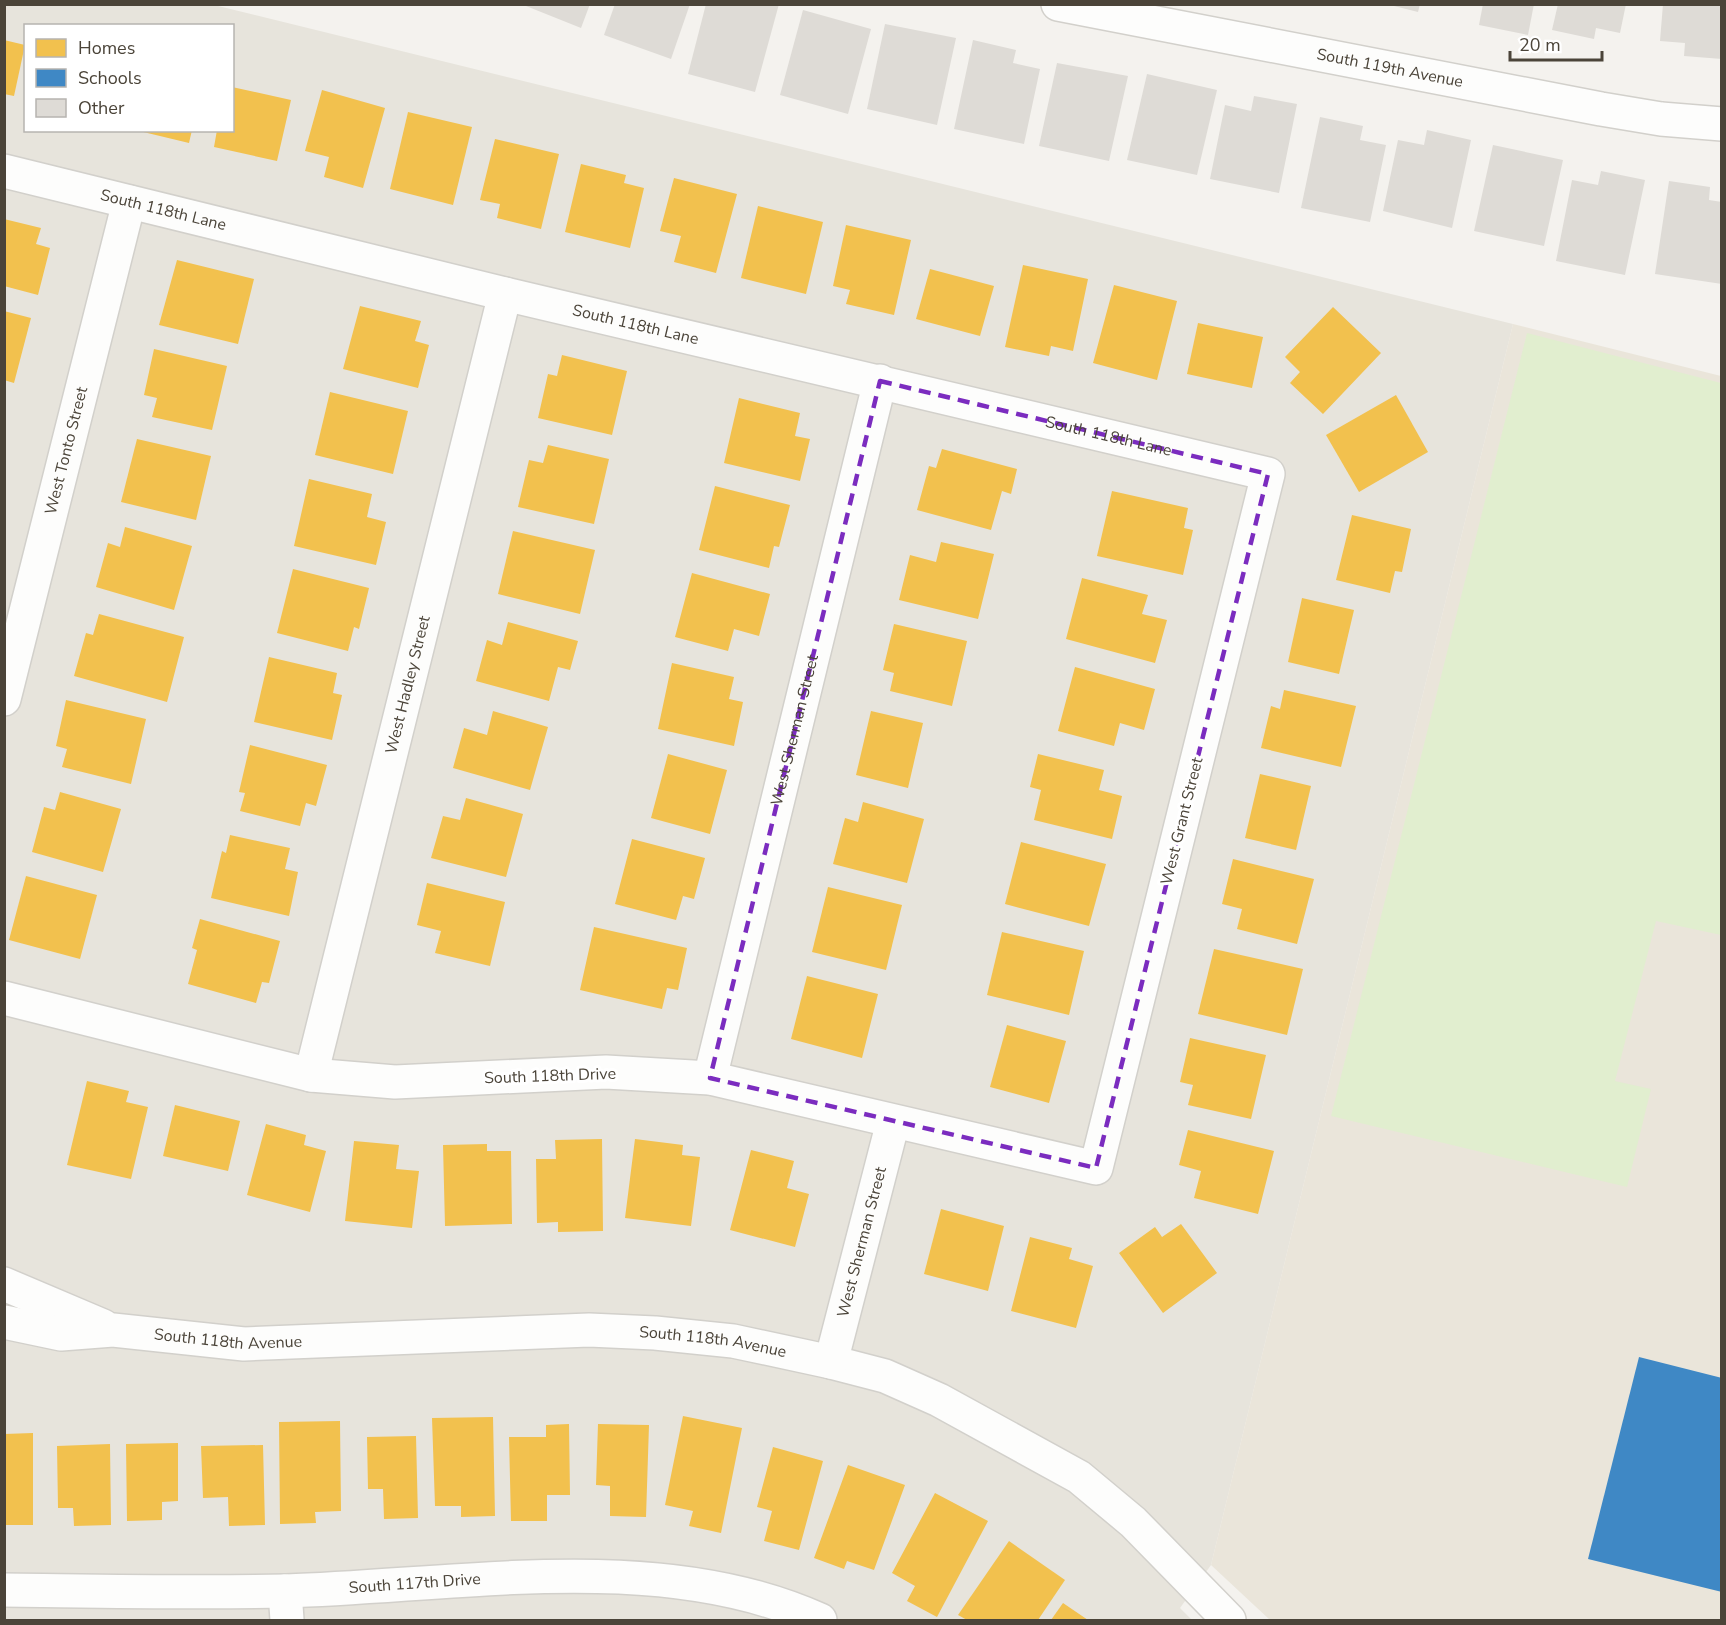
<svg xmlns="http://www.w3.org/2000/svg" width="1726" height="1625" font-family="'Nunito Sans',sans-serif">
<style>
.residential{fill:#e7e4dc;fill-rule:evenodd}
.education{fill:#eae5da}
.green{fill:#e1eecf}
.homes{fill:#f2c14e}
.schools{fill:#3f88c5}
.building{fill:#dedbd6}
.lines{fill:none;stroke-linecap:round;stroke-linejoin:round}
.minor-casing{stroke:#d2d0cb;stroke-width:36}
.minor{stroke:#fdfdfc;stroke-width:33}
.marked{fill:none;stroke:#7b2cbf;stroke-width:4.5;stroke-dasharray:12 8;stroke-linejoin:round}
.labels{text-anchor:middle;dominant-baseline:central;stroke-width:6;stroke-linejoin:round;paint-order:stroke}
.street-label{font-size:16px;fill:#4b4439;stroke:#fff}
</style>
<rect width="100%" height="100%" fill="#f4f2ee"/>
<path class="residential" d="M5,5H214L1513,324L1211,1565L1180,1608L1192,1620H5ZM26,26H232V130H26Z"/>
<path class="education" d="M1513,324L1721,376V1620H1270L1211,1565Z"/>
<path class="green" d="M1527,333L1721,383V935L1656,921L1615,1081L1651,1089L1627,1187L1331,1116Z"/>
<g class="homes">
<path d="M4,40L25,45L14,96L4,94Z"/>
<path d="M232,87L291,100L277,161L214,147L217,130H232Z"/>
<path d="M322,90L385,108L363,188L324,177L329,157L305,151Z"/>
<path d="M408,112L472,127L453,205L390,189Z"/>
<path d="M135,130H192L189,143Z"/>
<path d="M495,139L559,154L541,229L497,218L500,204L480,200Z"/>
<path d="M581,164L626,175L624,183L644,188L630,248L565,232Z"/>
<path d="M674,178L737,194L716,273L674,262L681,236L660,231Z"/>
<path d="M758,206L823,222L806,294L741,278Z"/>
<path d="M4,219L41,228L36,244L50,248L38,295L4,286Z"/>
<path d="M846,225L911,240L894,315L846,304L850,290L833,286Z"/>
<path d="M177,260L254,279L238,344L159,325Z"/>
<path d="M1023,265L1088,279L1073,351L1051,346L1049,356L1005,347Z"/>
<path d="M930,269L994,286L980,336L916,319Z"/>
<path d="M1114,285L1177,301L1157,380L1093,363Z"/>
<path d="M360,306L421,321L415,341L429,345L418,388L343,369Z"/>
<path d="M1333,307L1381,353L1323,414L1290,383L1300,372L1285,357Z"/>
<path d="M4,311L31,318L14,383L4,380Z"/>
<path d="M1198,323L1263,337L1252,388L1187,374Z"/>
<path d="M154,349L227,366L212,430L152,417L157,398L144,395Z"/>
<path d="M562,355L627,371L612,435L538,418L548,374L557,376Z"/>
<path d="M330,392L408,411L393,474L315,455Z"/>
<path d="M1396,395L1428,452L1359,492L1326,435Z"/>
<path d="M739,398L800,413L795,436L810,439L800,481L724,463Z"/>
<path d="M137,439L211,456L196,520L121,502Z"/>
<path d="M548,445L609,459L594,524L518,507L529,460L543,463Z"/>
<path d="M942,449L1017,469L1011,494L1002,491L991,530L917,510L929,466L936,468Z"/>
<path d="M309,479L372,494L367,517L386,522L376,565L294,546Z"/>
<path d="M715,486L790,505L779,547L774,546L769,568L699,550Z"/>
<path d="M1112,491L1188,508L1184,528L1193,530L1183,575L1097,556Z"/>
<path d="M1352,515L1411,529L1402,572L1395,571L1390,593L1336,580Z"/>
<path d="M125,527L192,546L174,610L96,587L108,543L120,547Z"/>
<path d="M513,531L595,550L580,614L498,594Z"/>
<path d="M941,542L994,554L978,619L899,600L910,555L936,562Z"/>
<path d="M293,569L369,588L359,629L354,627L348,651L277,633Z"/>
<path d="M692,573L770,594L759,636L734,629L728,651L675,637Z"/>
<path d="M1082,578L1148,595L1142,614L1167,620L1155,663L1066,639Z"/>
<path d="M1302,598L1354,610L1339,674L1288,662Z"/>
<path d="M99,614L184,637L167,702L74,676L86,633L93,635Z"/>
<path d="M508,622L578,641L570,670L558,667L549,701L476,681L487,640L502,645Z"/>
<path d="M894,624L967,641L952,706L890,691L894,673L883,670Z"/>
<path d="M269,657L337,673L333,693L342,695L332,740L254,722Z"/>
<path d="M672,663L734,677L729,699L743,702L734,746L658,729Z"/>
<path d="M1075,667L1155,689L1144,730L1120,723L1114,746L1058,731Z"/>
<path d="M1284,690L1356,706L1341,767L1261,748L1271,706L1280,709Z"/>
<path d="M66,700L146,719L131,784L62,767L67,749L56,746Z"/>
<path d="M493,711L548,727L530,790L453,768L464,728L487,735Z"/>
<path d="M871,711L923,723L908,788L856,775Z"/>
<path d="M250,745L327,765L316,806L306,803L300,826L240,811L245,793L239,792Z"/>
<path d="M668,754L727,770L710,834L651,818Z"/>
<path d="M1038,754L1104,770L1099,790L1122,796L1112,839L1034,820L1041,790L1030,787Z"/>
<path d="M1260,774L1311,786L1296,850L1245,838Z"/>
<path d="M60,792L121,809L103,872L32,852L44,807L55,810Z"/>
<path d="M466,798L523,814L506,877L431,858L443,816L460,820Z"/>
<path d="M863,802L924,819L907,883L833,864L845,818L858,822Z"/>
<path d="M230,835L290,848L285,869L298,872L289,916L211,898L222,851L226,853Z"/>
<path d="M632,839L705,858L694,899L683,896L676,920L615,904Z"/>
<path d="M1021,842L1106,864L1089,926L1005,904Z"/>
<path d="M1233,859L1314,879L1297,944L1237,929L1242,909L1222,904Z"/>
<path d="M26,876L97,895L80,959L9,940Z"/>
<path d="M427,883L505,902L490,966L435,953L441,931L417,925Z"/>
<path d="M828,887L902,905L886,970L812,952Z"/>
<path d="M200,919L280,941L269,983L262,982L256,1003L188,984L197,950L192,948Z"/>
<path d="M594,927L687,948L678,990L667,988L662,1009L580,990Z"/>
<path d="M1002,932L1084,951L1069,1015L987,995Z"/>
<path d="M1214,949L1303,969L1287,1035L1198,1014Z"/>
<path d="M807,976L878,994L862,1058L791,1039Z"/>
<path d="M1007,1025L1066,1041L1049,1103L990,1087Z"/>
<path d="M1190,1038L1266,1055L1251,1119L1188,1105L1193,1085L1180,1082Z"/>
<path d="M87,1081L129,1091L126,1102L148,1107L131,1179L67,1165Z"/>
<path d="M175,1105L240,1121L228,1171L163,1156Z"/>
<path d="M266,1124L306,1135L304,1145L326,1151L310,1212L247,1195Z"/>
<path d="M1188,1130L1274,1151L1258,1214L1194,1198L1201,1171L1179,1165Z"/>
<path d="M602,1139L603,1231L558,1232V1222L537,1223L536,1159H556L555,1140Z"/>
<path d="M635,1139L683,1145L682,1155L700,1157L691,1226L625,1218Z"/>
<path d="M354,1141L399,1145L396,1169L419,1171L412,1228L345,1221Z"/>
<path d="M487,1144V1151H511L512,1224L445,1226L443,1145Z"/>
<path d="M751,1150L794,1161L787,1188L809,1194L795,1247L730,1230Z"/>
<path d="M941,1209L1004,1226L988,1291L924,1274Z"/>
<path d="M1181,1224L1217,1273L1163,1313L1119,1253L1155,1227L1162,1237Z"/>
<path d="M1030,1237L1072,1248L1069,1259L1093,1266L1076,1328L1011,1311Z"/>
<path d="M683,1416L742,1428L721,1533L689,1526L693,1511L665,1505Z"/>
<path d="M493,1417L495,1516L461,1517V1506H435L432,1418Z"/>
<path d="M340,1421L341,1511L315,1512L316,1523L280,1524L279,1422Z"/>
<path d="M569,1424L570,1495H547V1521H511L509,1437H546V1425Z"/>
<path d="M598,1424L649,1425L646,1517L610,1516V1486L596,1485Z"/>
<path d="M33,1433V1525H4V1434Z"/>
<path d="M416,1436L418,1518L384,1519L383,1489H368L367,1437Z"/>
<path d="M178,1443V1501L162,1502V1520L127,1521L126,1444Z"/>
<path d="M110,1444L111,1525L74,1526L73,1508H58L57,1446Z"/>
<path d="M263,1445L265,1525L229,1526L228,1497L203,1498L201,1446Z"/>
<path d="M773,1447L823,1461L799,1550L764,1541L772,1511L757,1507Z"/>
<path d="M848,1465L905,1485L874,1570L847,1561L844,1569L814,1558Z"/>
<path d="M935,1493L988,1521L937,1617L907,1601L915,1586L892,1573Z"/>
<path d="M1009,1541L1065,1580L1038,1620H967L958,1615Z"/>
<path d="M1063,1603L1088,1620H1051Z"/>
</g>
<path class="schools" d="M1639,1357L1722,1378V1592L1588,1559Z"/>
<g class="building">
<path d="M521,4H590L581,28Z"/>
<path d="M615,4H690L671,59L604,35Z"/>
<path d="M706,4H779L755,92L688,74Z"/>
<path d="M1386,4H1420L1418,12Z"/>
<path d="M1483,4H1534L1528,35L1479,25Z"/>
<path d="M1558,4H1626L1620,33L1596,28L1594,39L1552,30Z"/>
<path d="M1663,4H1722V59L1684,56L1685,43L1660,41Z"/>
<path d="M803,10L871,29L848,114L780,95Z"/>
<path d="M885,24L956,38L937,125L867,109Z"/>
<path d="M973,40L1016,50L1013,63L1040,69L1024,144L954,129Z"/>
<path d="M1057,63L1128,76L1109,161L1039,146Z"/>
<path d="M1147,74L1217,90L1197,175L1127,160Z"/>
<path d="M1254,96L1297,104L1279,193L1210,179L1225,105L1251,111Z"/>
<path d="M1320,117L1363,126L1360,140L1386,145L1370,222L1301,208Z"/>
<path d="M1427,130L1471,140L1452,228L1383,211L1398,140L1424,145Z"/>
<path d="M1493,145L1563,160L1544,246L1474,231Z"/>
<path d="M1601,171L1645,180L1625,275L1556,261L1572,180L1598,185Z"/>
<path d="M1669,181L1710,187L1709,200L1722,202V284L1655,274Z"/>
</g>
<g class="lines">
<defs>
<g id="minor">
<path id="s1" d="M1058,4L1601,109L1661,119L1722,124"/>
<path id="s2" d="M4,171L505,294L1268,474L1096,1168L710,1078L606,1072L395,1082L311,1075L4,998"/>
<path id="s3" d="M4,699L129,202"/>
<path id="s4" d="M311,1075L505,294"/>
<path id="s5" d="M710,1078L880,381"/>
<path d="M4,1284L103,1326"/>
<path id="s6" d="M4,1322L61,1334L113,1330L244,1344L589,1330L655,1333L733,1341L831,1362L885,1376L939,1400L1079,1477L1133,1522L1229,1620"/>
<path id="s7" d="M831,1362L893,1122"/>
<path id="s8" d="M4,1590C98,1591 192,1593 286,1591C458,1586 659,1547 820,1620"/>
<path d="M285,1591L287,1620"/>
</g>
</defs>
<use href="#minor" class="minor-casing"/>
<use href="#minor" class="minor"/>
</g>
<path class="marked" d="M880,381L1268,474L1096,1168L710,1078Z"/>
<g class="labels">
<g class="street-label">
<text stroke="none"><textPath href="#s1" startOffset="338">South 119th Avenue</textPath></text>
<text stroke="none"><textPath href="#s2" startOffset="164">South 118th Lane</textPath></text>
<text stroke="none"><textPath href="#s2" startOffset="650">South 118th Lane</textPath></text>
<text stroke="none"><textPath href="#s2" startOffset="1136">South 118th Lane</textPath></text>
<text stroke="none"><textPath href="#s3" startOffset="256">West Tonto Street</textPath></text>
<text stroke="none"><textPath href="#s4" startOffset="402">West Hadley Street</textPath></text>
<text stroke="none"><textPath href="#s5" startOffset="358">West Sherman Street</textPath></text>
<text transform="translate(1182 821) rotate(-76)">West Grant Street</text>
<text transform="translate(550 1076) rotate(-2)">South 118th Drive</text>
<text stroke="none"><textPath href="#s7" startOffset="124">West Sherman Street</textPath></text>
<text stroke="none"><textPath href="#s6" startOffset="226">South 118th Avenue</textPath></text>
<text stroke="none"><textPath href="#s6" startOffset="712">South 118th Avenue</textPath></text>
<text stroke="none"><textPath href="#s8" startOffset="411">South 117th Drive</textPath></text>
</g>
</g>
<rect width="1726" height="1625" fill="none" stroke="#4b4439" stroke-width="12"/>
<rect x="24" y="24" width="210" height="108" fill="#ffffff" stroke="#b7b4b0" stroke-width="1.5"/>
<rect x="36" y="39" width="30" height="18" fill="#f2c14e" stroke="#b7b4b0" stroke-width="1.5"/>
<text x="78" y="54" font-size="18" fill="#4b4439">Homes</text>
<rect x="36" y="69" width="30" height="18" fill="#3f88c5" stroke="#b7b4b0" stroke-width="1.5"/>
<text x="78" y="84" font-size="18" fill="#4b4439">Schools</text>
<rect x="36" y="99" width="30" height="18" fill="#dedbd6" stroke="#b7b4b0" stroke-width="1.5"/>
<text x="78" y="114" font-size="18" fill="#4b4439">Other</text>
<path d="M1510 51v9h92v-9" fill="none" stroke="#4b4439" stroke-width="3"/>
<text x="1519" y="51" font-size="18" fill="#4b4439" stroke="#ffffff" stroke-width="4.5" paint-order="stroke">20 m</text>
</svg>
